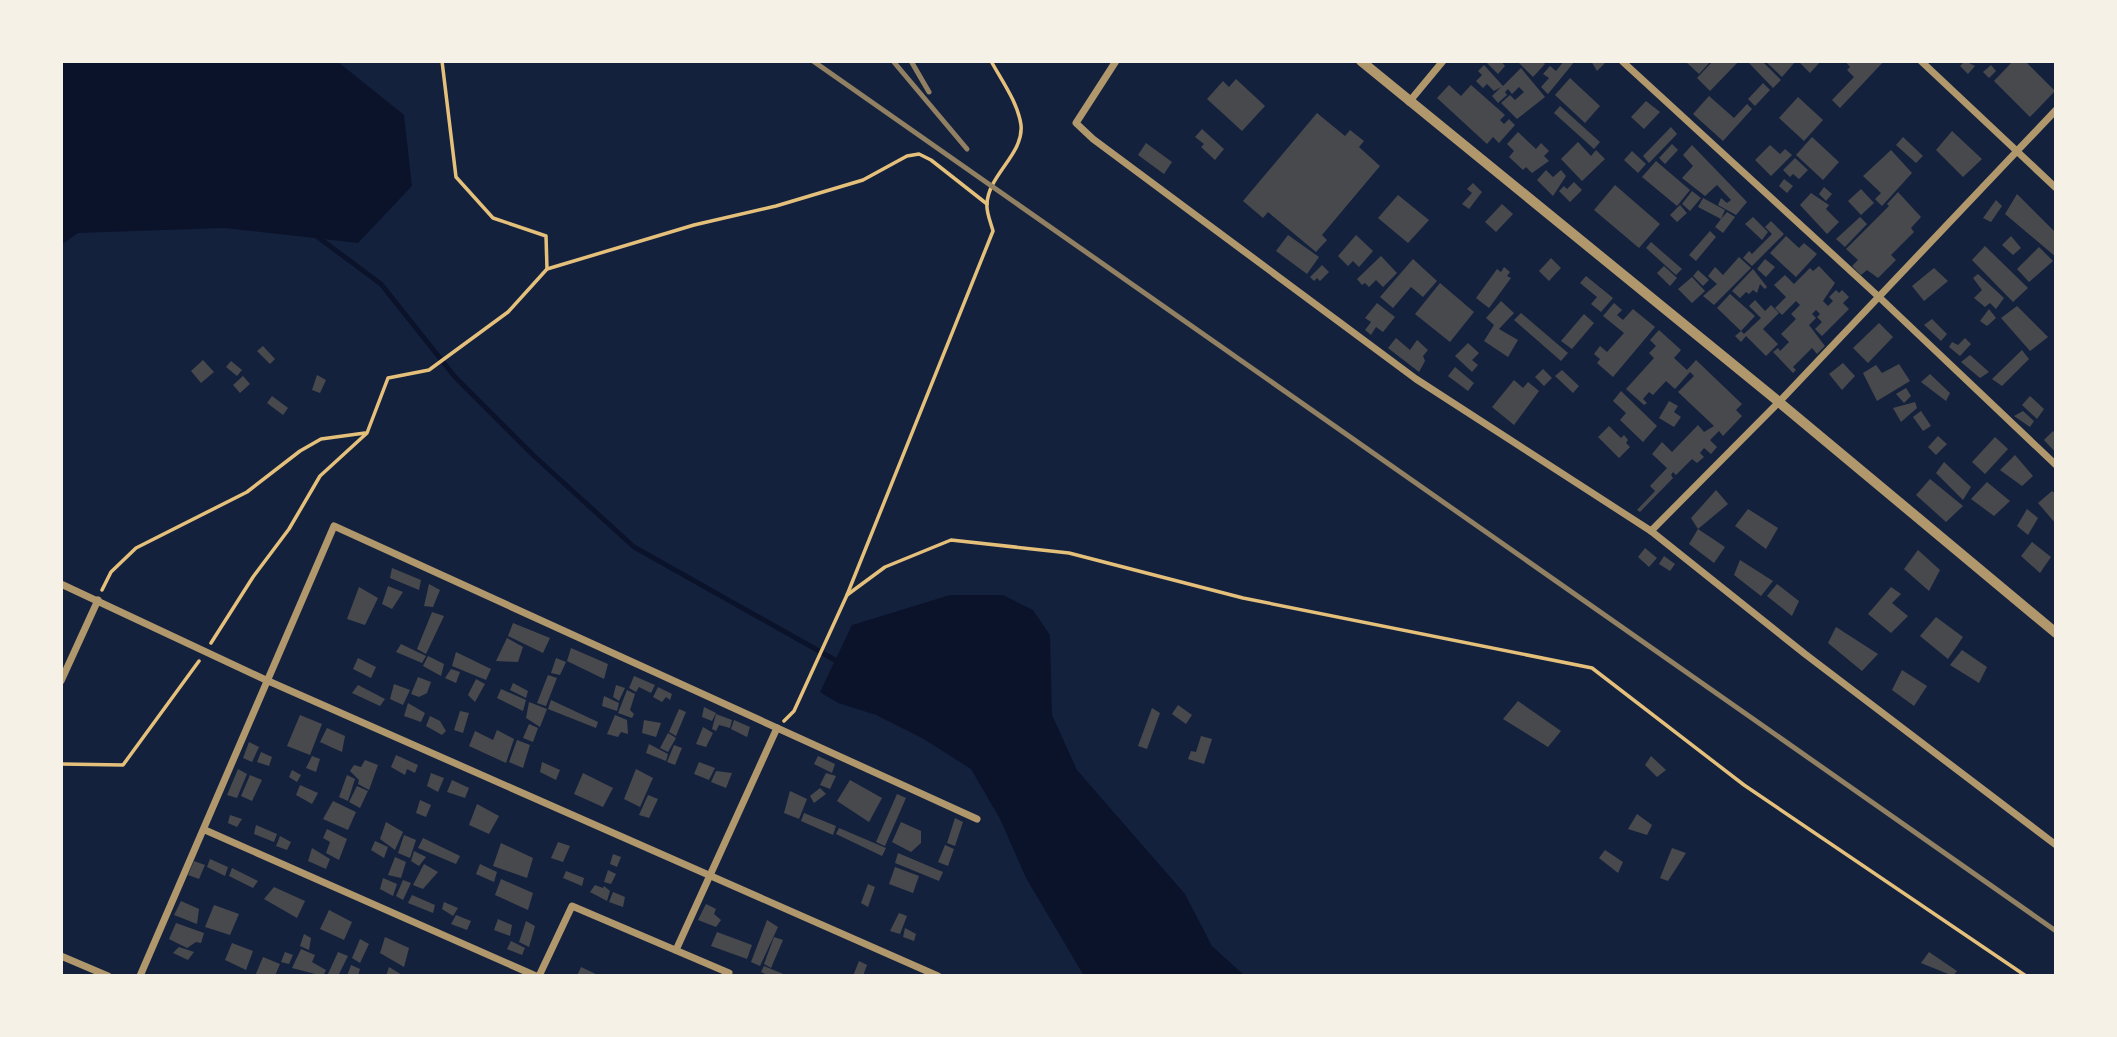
<svg xmlns="http://www.w3.org/2000/svg" width="2117" height="1037" font-family="'DejaVu Sans',sans-serif">
<style>
.water{fill:#0b132b}
.lines{fill:none;stroke-linecap:round;stroke-linejoin:round}
.stream{stroke:#0b132b;stroke-width:5}
.building{fill:#48494c}
.path{stroke:#e5c07b;stroke-width:3.5}
.minor{stroke:#b1986c;stroke-width:7}
.tertiary{stroke:#b1986c;stroke-width:10}
.rail{stroke:#918062;stroke-width:5}
</style>
<rect width="100%" height="100%" fill="#14213d"/>
<g class="water">
<path d="M61,61H337L404,115L412,186L358,243L224,228L78,233L61,245Z"/>
<path d="M950,595H1003L1033,610L1050,635L1052,715L1077,770L1185,894L1212,946L1245,976H1084L1026,878L1000,819L971,769L922,738L876,715L838,703L820,692L852,625Z"/>
</g>
<g class="lines">
<path class="stream" d="M319,238L381,284L455,377L533,455L634,547L835,660"/>
</g>
<g class="building">
<path d="M1485,61H1501L1505,66L1498,74Z"/>
<path d="M1517,61H1542L1545,64L1533,77Z"/>
<path d="M1564,61H1575L1548,94L1541,87L1549,78L1543,74L1550,66L1556,71Z"/>
<path d="M1591,61H1607L1597,71Z"/>
<path d="M1685,61H1711L1699,74Z"/>
<path d="M1713,61H1739L1710,91L1697,78Z"/>
<path d="M1747,61H1762L1781,80L1773,88Z"/>
<path d="M1765,61H1796L1782,77Z"/>
<path d="M1801,61H1821L1810,73L1800,63Z"/>
<path d="M1845,61H1884L1840,108L1832,100L1854,77L1847,70L1850,67Z"/>
<path d="M1965,61L1975,66L1968,74L1960,66Z"/>
<path d="M2013,61H2025L2055,91L2030,117L1994,81Z"/>
<path d="M1484,65L1503,86L1521,68L1545,97L1517,119L1501,103L1510,95L1515,100L1524,92L1519,87L1512,94L1508,89L1505,92L1507,95L1498,103L1492,96L1501,87L1494,91L1487,84L1483,88L1476,81L1482,75L1478,71Z"/>
<path d="M1991,65L1996,71L1989,78L1983,72Z"/>
<path d="M1570,78L1600,106L1585,123L1555,95Z"/>
<path d="M1236,79L1265,106L1242,131L1207,99L1223,81L1229,87Z"/>
<path d="M1763,83L1770,90L1755,106L1748,99Z"/>
<path d="M1449,85L1461,96L1471,85L1505,115L1500,120L1504,124L1509,119L1515,125L1499,143L1493,137L1487,144L1437,98Z"/>
<path d="M1709,96L1734,118L1747,104L1752,109L1723,141L1693,114Z"/>
<path d="M1798,97L1823,120L1804,141L1779,118Z"/>
<path d="M1646,101L1660,112L1644,129L1631,117Z"/>
<path d="M1560,106L1600,142L1594,149L1554,113Z"/>
<path d="M1317,113L1345,136L1350,130L1364,141L1359,147L1380,166L1322,235L1327,240L1316,252L1268,212L1263,218L1243,201Z"/>
<path d="M1671,127L1677,134L1649,163L1643,156Z"/>
<path d="M1202,129L1224,149L1215,160L1201,147L1204,144L1195,137Z"/>
<path d="M1952,131L1982,159L1963,177L1936,150Z"/>
<path d="M1518,132L1536,149L1541,143L1549,151L1544,156L1549,161L1532,173L1526,167L1523,170L1509,157L1514,151L1507,144Z"/>
<path d="M1812,137L1839,162L1823,180L1796,155Z"/>
<path d="M1903,137L1923,156L1916,163L1896,145Z"/>
<path d="M1578,142L1591,156L1596,150L1605,159L1582,181L1561,159Z"/>
<path d="M1146,143L1172,162L1164,174L1138,155Z"/>
<path d="M1672,144L1678,150L1665,164L1659,158Z"/>
<path d="M1692,145L1747,202L1736,215L1718,205L1721,198L1727,203L1731,200L1717,185L1705,196L1682,178L1693,166L1683,155Z"/>
<path d="M1770,145L1780,154L1785,149L1792,155L1771,176L1755,160Z"/>
<path d="M1891,150L1912,173L1882,206L1875,199L1881,193L1863,176Z"/>
<path d="M1632,151L1646,164L1638,173L1624,160Z"/>
<path d="M1795,158L1808,170L1799,179L1793,174L1790,177L1783,170Z"/>
<path d="M1656,161L1690,190L1677,206L1642,177Z"/>
<path d="M1546,170L1553,177L1561,170L1566,176L1553,196L1537,180Z"/>
<path d="M1784,179L1793,186L1787,193L1779,186Z"/>
<path d="M1574,182L1582,190L1570,202L1559,191L1564,186L1567,189Z"/>
<path d="M1473,183L1482,192L1469,209L1462,204L1472,193L1467,189Z"/>
<path d="M1615,185L1660,224L1639,248L1594,210Z"/>
<path d="M1824,187L1832,194L1826,201L1819,194Z"/>
<path d="M1861,189L1874,203L1861,215L1848,201Z"/>
<path d="M1692,191L1701,198L1690,211L1682,204Z"/>
<path d="M1898,192L1921,217L1911,228L1914,232L1891,255L1896,260L1878,278L1867,270L1861,275L1852,266L1858,260L1846,249L1889,206L1887,204Z"/>
<path d="M1811,193L1829,205L1826,209L1839,222L1827,234L1800,205Z"/>
<path d="M2017,194L2056,233V257L2005,214Z"/>
<path d="M1398,195L1429,220L1408,243L1378,218Z"/>
<path d="M1703,198L1725,210L1721,219L1727,212L1735,217L1723,233L1715,227L1721,219L1698,207Z"/>
<path d="M1996,200L2002,206L1991,222L1983,218Z"/>
<path d="M1502,204L1513,214L1496,232L1485,222Z"/>
<path d="M1680,205L1687,213L1677,222L1670,215Z"/>
<path d="M1753,217L1768,232L1762,240L1745,224Z"/>
<path d="M1860,217L1867,224L1845,247L1836,239Z"/>
<path d="M1771,221L1784,234L1752,266L1743,258L1749,251L1752,254L1772,234L1765,227Z"/>
<path d="M1710,231L1716,237L1696,261L1689,255Z"/>
<path d="M1288,235L1319,257L1307,274L1276,251Z"/>
<path d="M1356,235L1373,251L1359,267L1353,261L1348,266L1338,256Z"/>
<path d="M1786,236L1799,248L1804,243L1817,254L1796,277L1770,253Z"/>
<path d="M2011,236L2021,248L2013,255L2002,245Z"/>
<path d="M1651,242L1682,269L1676,275L1646,248Z"/>
<path d="M1985,246L2028,288L2013,302L1972,260Z"/>
<path d="M2039,247L2053,261L2029,282L2017,269Z"/>
<path d="M1381,256L1397,273L1383,287L1376,280L1369,287L1365,283L1362,285L1357,279Z"/>
<path d="M1739,257L1751,268L1714,305L1703,296L1717,284L1708,276L1715,267L1723,275Z"/>
<path d="M1551,258L1561,268L1549,281L1539,271Z"/>
<path d="M1413,259L1437,281L1423,297L1411,287L1393,308L1380,297Z"/>
<path d="M1765,259L1775,267L1766,277L1757,269Z"/>
<path d="M1322,265L1329,272L1320,281L1317,278L1314,281L1310,277Z"/>
<path d="M1664,266L1677,278L1670,286L1657,273Z"/>
<path d="M1819,266L1835,283L1823,301L1828,306L1833,301L1829,297L1836,290L1839,293L1842,290L1849,297L1843,303L1849,309L1822,336L1815,329L1822,322L1817,317L1820,314L1816,310L1812,314L1816,318L1809,325L1825,346L1817,354L1812,348L1793,367L1796,370L1793,373L1773,352L1778,348L1780,351L1789,342L1781,334L1796,319L1791,314L1800,305L1796,301L1782,315L1775,308L1786,297L1774,285L1785,275L1794,284L1810,268L1813,271Z"/>
<path d="M1504,267L1510,272L1507,276L1511,278L1489,308L1476,298L1497,269L1501,272Z"/>
<path d="M1934,268L1948,281L1924,301L1912,286Z"/>
<path d="M1753,269L1767,287L1765,289L1760,284L1757,293L1753,290L1749,294L1746,292L1740,298L1732,291Z"/>
<path d="M1698,270L1709,280L1703,286L1693,276Z"/>
<path d="M1978,274L2004,298L1996,309L1990,303L1985,307L1974,298L1982,290L1973,278Z"/>
<path d="M1586,276L1613,298L1601,312L1591,304L1597,297L1580,283Z"/>
<path d="M1692,277L1705,291L1692,303L1678,289Z"/>
<path d="M1440,283L1474,312L1450,342L1415,314Z"/>
<path d="M1730,294L1755,316L1741,331L1717,308Z"/>
<path d="M1755,300L1765,311L1771,305L1779,313L1763,329L1778,344L1766,356L1746,336L1741,342L1735,336L1741,331L1744,334L1761,318L1749,306Z"/>
<path d="M1501,301L1514,313L1499,329L1518,340L1508,357L1484,341L1494,325L1486,318Z"/>
<path d="M1377,303L1395,317L1383,332L1376,327L1371,335L1365,330L1371,322L1365,318Z"/>
<path d="M1614,303L1622,310L1617,315L1623,320L1633,309L1655,327L1613,377L1597,363L1600,359L1594,354L1600,346L1607,352L1624,333L1603,316Z"/>
<path d="M2017,306L2048,337L2030,351L2001,318Z"/>
<path d="M1989,309L1996,318L1987,326L1980,321Z"/>
<path d="M1521,313L1568,353L1561,361L1514,320Z"/>
<path d="M1584,314L1594,323L1572,349L1561,341Z"/>
<path d="M1932,319L1947,334L1941,341L1924,325Z"/>
<path d="M1879,323L1893,337L1868,363L1853,348Z"/>
<path d="M1659,330L1681,350L1674,358L1687,370L1696,360L1742,404L1736,410L1742,416L1723,436L1719,431L1710,440L1717,447L1711,454L1704,448L1700,453L1704,457L1697,463L1692,459L1676,475L1673,472L1671,475L1673,478L1640,512L1637,510L1655,491L1650,486L1667,468L1652,454L1662,442L1672,452L1698,425L1704,432L1714,426L1678,392L1694,376L1690,372L1675,389L1666,381L1653,395L1649,392L1643,399L1647,403L1644,405L1626,389L1654,358L1649,353L1656,346L1650,340Z"/>
<path d="M1396,338L1410,350L1417,340L1428,350L1423,356L1425,361L1419,372L1388,348Z"/>
<path d="M1965,338L1971,344L1960,356L1949,347L1952,342L1958,345Z"/>
<path d="M1468,343L1479,353L1472,360L1478,365L1472,372L1455,356Z"/>
<path d="M263,346L275,359L270,364L257,351Z"/>
<path d="M2022,350L2029,359L2002,386L1992,379Z"/>
<path d="M1970,355L1989,372L1980,378L1961,362Z"/>
<path d="M203,360L214,372L201,383L191,371Z"/>
<path d="M231,361L242,370L237,376L226,367Z"/>
<path d="M1843,363L1855,376L1842,390L1829,374Z"/>
<path d="M1899,364L1910,381L1877,401L1863,373L1876,365L1882,373Z"/>
<path d="M1455,367L1474,383L1468,391L1448,376Z"/>
<path d="M1543,369L1552,378L1544,386L1535,377Z"/>
<path d="M1562,370L1579,386L1573,393L1555,376Z"/>
<path d="M1930,374L1950,393L1946,401L1921,382Z"/>
<path d="M317,375L326,380L320,393L312,390Z"/>
<path d="M243,376L250,384L240,393L233,385Z"/>
<path d="M1514,380L1523,388L1528,382L1539,391L1514,425L1492,407Z"/>
<path d="M1906,388L1911,396L1904,403L1896,394Z"/>
<path d="M1621,391L1657,426L1643,442L1620,420L1626,413L1613,401Z"/>
<path d="M272,396L288,408L283,415L267,403Z"/>
<path d="M2030,396L2044,409L2037,419L2022,405Z"/>
<path d="M1669,401L1678,406L1674,412L1681,417L1674,427L1659,418Z"/>
<path d="M1915,402L1917,408L1901,422L1893,408Z"/>
<path d="M1921,411L1931,426L1923,431L1913,417Z"/>
<path d="M2023,411L2034,421L2030,427L2014,416Z"/>
<path d="M1609,426L1621,438L1624,435L1628,440L1626,443L1630,447L1619,458L1598,437Z"/>
<path d="M2053,431L2056,434V453L2044,440Z"/>
<path d="M1938,436L1947,444L1936,455L1928,447Z"/>
<path d="M1995,437L2008,449L1985,474L1972,462Z"/>
<path d="M2015,455L2033,476L2022,486L2000,470Z"/>
<path d="M1944,462L1971,487L1963,500L1936,473Z"/>
<path d="M1930,479L1963,506L1946,522L1916,495Z"/>
<path d="M1987,482L2010,501L1994,516L1971,499Z"/>
<path d="M1716,490L1728,504L1698,529L1691,518Z"/>
<path d="M2052,491L2056,494V524L2038,503Z"/>
<path d="M1748,509L1778,528L1766,549L1735,526Z"/>
<path d="M2027,509L2038,518L2028,535L2017,526Z"/>
<path d="M1698,529L1725,547L1714,563L1689,544Z"/>
<path d="M2032,542L2051,557L2040,573L2021,556Z"/>
<path d="M1645,548L1657,558L1649,567L1638,557Z"/>
<path d="M1918,550L1940,570L1929,591L1904,569Z"/>
<path d="M1664,556L1675,564L1670,571L1659,564Z"/>
<path d="M1740,560L1773,581L1761,596L1734,575Z"/>
<path d="M392,568L421,580L419,590L390,578Z"/>
<path d="M429,584L440,590L433,607L424,606Z"/>
<path d="M1777,584L1799,601L1792,616L1767,596Z"/>
<path d="M388,586L403,592L392,609L382,604Z"/>
<path d="M359,587L378,598L365,625L347,619Z"/>
<path d="M1891,587L1901,594L1892,603L1908,616L1891,633L1868,614Z"/>
<path d="M432,612L444,616L426,654L417,649Z"/>
<path d="M1936,617L1963,637L1948,659L1920,636Z"/>
<path d="M513,623L550,638L543,653L508,636Z"/>
<path d="M1836,627L1878,654L1862,671L1828,643Z"/>
<path d="M507,638L523,647L518,662L496,661Z"/>
<path d="M401,644L426,656L422,663L396,652Z"/>
<path d="M571,648L608,664L604,679L567,661Z"/>
<path d="M1962,650L1987,667L1979,683L1950,665Z"/>
<path d="M456,652L491,669L486,680L452,666Z"/>
<path d="M428,656L444,664L441,676L423,666Z"/>
<path d="M358,658L376,667L371,678L353,669Z"/>
<path d="M556,658L566,662L560,675L551,673Z"/>
<path d="M451,669L460,672L456,683L445,678Z"/>
<path d="M1902,670L1927,686L1914,706L1892,690Z"/>
<path d="M548,675L557,678L546,706L537,703Z"/>
<path d="M634,676L655,685L651,693L639,687L636,692L629,688Z"/>
<path d="M418,677L431,682L427,693L419,697L411,694Z"/>
<path d="M476,679L485,684L475,702L468,695Z"/>
<path d="M513,683L528,691L526,698L510,690Z"/>
<path d="M394,684L410,690L403,705L390,699Z"/>
<path d="M358,685L385,699L380,706L352,693Z"/>
<path d="M616,685L625,688L619,701L613,697Z"/>
<path d="M658,687L672,694L670,700L666,697L662,702L653,697Z"/>
<path d="M501,689L526,700L523,711L497,698Z"/>
<path d="M627,690L635,694L630,710L634,714L632,718L618,713Z"/>
<path d="M604,696L619,703L617,711L602,706Z"/>
<path d="M551,700L598,722L596,728L548,709Z"/>
<path d="M1518,701L1561,731L1548,747L1503,719Z"/>
<path d="M529,702L547,709L540,727L526,718Z"/>
<path d="M408,703L425,713L421,722L404,716Z"/>
<path d="M1178,705L1192,715L1186,724L1172,714Z"/>
<path d="M704,707L716,713L712,721L702,717Z"/>
<path d="M1152,708L1160,713L1147,749L1138,746Z"/>
<path d="M679,709L686,712L676,736L669,732Z"/>
<path d="M460,711L469,713L463,733L454,730Z"/>
<path d="M716,714L732,720L730,728L719,725L716,731L712,729Z"/>
<path d="M300,715L322,724L310,755L287,746Z"/>
<path d="M615,715L627,720L628,734L621,732L618,737L607,734Z"/>
<path d="M430,716L440,721L446,731L442,735L426,726Z"/>
<path d="M644,720L661,723L656,737L642,733Z"/>
<path d="M734,720L750,727L747,737L731,729Z"/>
<path d="M529,724L538,728L533,742L523,738Z"/>
<path d="M703,727L713,733L706,747L696,744Z"/>
<path d="M327,728L345,736L342,752L320,742Z"/>
<path d="M497,730L514,739L506,763L469,746L475,731L493,740Z"/>
<path d="M668,733L676,738L668,752L660,748Z"/>
<path d="M1201,736L1212,739L1204,764L1188,759L1191,751L1196,752Z"/>
<path d="M517,740L530,745L523,768L509,762Z"/>
<path d="M249,742L259,747L252,762L243,758Z"/>
<path d="M649,744L668,754L666,761L646,753Z"/>
<path d="M674,745L682,748L675,765L667,762Z"/>
<path d="M261,752L272,757L269,766L257,762Z"/>
<path d="M396,755L418,765L415,773L407,769L405,775L391,767Z"/>
<path d="M312,756L320,759L316,772L306,768Z"/>
<path d="M818,756L835,764L832,773L814,764Z"/>
<path d="M1651,756L1666,770L1657,777L1645,765Z"/>
<path d="M365,760L378,765L369,790L358,784L359,780L350,771L354,765L361,767Z"/>
<path d="M542,762L560,770L556,780L540,772Z"/>
<path d="M699,762L715,768L709,780L694,774Z"/>
<path d="M238,769L247,774L237,798L227,795Z"/>
<path d="M636,769L653,778L640,807L624,799Z"/>
<path d="M292,770L301,775L297,782L289,777Z"/>
<path d="M716,771L732,773L726,788L711,782Z"/>
<path d="M431,773L444,778L438,792L427,786Z"/>
<path d="M583,773L613,788L603,807L574,794Z"/>
<path d="M826,773L836,776L830,789L820,785Z"/>
<path d="M250,775L262,780L252,801L241,796Z"/>
<path d="M347,775L355,779L348,801L339,797Z"/>
<path d="M452,780L469,788L465,798L447,792Z"/>
<path d="M850,780L882,798L869,822L837,801Z"/>
<path d="M300,785L318,793L312,804L296,795Z"/>
<path d="M357,786L368,791L360,808L349,802Z"/>
<path d="M820,788L826,794L814,803L810,796Z"/>
<path d="M790,791L807,799L799,819L784,813Z"/>
<path d="M897,794L906,798L885,846L876,842Z"/>
<path d="M648,795L658,799L649,818L639,815Z"/>
<path d="M420,800L431,805L426,817L416,813Z"/>
<path d="M333,801L356,812L348,830L323,819Z"/>
<path d="M477,804L499,816L489,834L469,825Z"/>
<path d="M804,813L836,826L833,835L801,821Z"/>
<path d="M1637,814L1652,825L1647,835L1628,829Z"/>
<path d="M230,815L242,819L237,827L228,823Z"/>
<path d="M955,818L963,822L955,846L947,843Z"/>
<path d="M386,822L403,832L395,850L380,839Z"/>
<path d="M901,822L921,831V843L911,852L892,842Z"/>
<path d="M256,825L277,834L274,842L254,834Z"/>
<path d="M839,828L886,848L882,856L836,834Z"/>
<path d="M327,829L347,839L339,860L326,853L330,842L323,838Z"/>
<path d="M404,835L416,840L410,858L398,853Z"/>
<path d="M280,836L291,842L287,850L276,846Z"/>
<path d="M423,838L460,856L456,864L418,848Z"/>
<path d="M375,841L388,847L384,858L371,850Z"/>
<path d="M558,842L570,846L563,862L551,858Z"/>
<path d="M501,843L533,858L527,878L493,866Z"/>
<path d="M945,845L954,849L948,866L938,862Z"/>
<path d="M312,848L330,859L326,869L308,861Z"/>
<path d="M1672,848L1686,853L1668,881L1660,878Z"/>
<path d="M1605,850L1623,862L1618,873L1599,858Z"/>
<path d="M414,851L426,857L419,866L411,861Z"/>
<path d="M898,853L943,872L939,881L895,863Z"/>
<path d="M613,854L621,857L617,867L610,864Z"/>
<path d="M395,857L406,862L401,878L388,875Z"/>
<path d="M210,859L228,867L225,876L207,867Z"/>
<path d="M194,861L205,865L199,879L188,875Z"/>
<path d="M424,864L438,872L423,889L413,885Z"/>
<path d="M480,864L497,872L494,882L476,874Z"/>
<path d="M895,867L919,876L913,893L889,884Z"/>
<path d="M232,868L258,881L253,888L229,876Z"/>
<path d="M608,870L616,874L611,884L604,882Z"/>
<path d="M566,871L584,878L582,886L563,878Z"/>
<path d="M383,878L397,884L393,896L380,889Z"/>
<path d="M501,879L533,893L528,910L495,895Z"/>
<path d="M403,880L411,883L403,900L396,896Z"/>
<path d="M868,884L875,887L868,907L861,903Z"/>
<path d="M595,885L603,888L604,886L610,891L607,901L590,892Z"/>
<path d="M274,887L305,901L297,918L264,899Z"/>
<path d="M613,892L625,897L623,907L609,902Z"/>
<path d="M412,895L435,905L433,913L408,903Z"/>
<path d="M181,901L199,909L197,924L174,915Z"/>
<path d="M444,902L458,908L453,916L442,909Z"/>
<path d="M706,904L716,909L714,914L721,920L716,927L698,920Z"/>
<path d="M214,905L239,914L230,935L205,927Z"/>
<path d="M329,910L352,922L344,940L320,929Z"/>
<path d="M899,913L907,916L900,934L890,931Z"/>
<path d="M456,915L471,921L467,930L451,924Z"/>
<path d="M498,919L512,925L510,936L494,930Z"/>
<path d="M767,920L778,927L760,966L751,962Z"/>
<path d="M526,921L535,926L529,947L519,942Z"/>
<path d="M176,923L204,933L201,943L196,942L187,948L169,939Z"/>
<path d="M905,928L916,934L914,941L903,937Z"/>
<path d="M717,932L752,945L747,959L711,946Z"/>
<path d="M304,934L311,938L309,950L300,946Z"/>
<path d="M385,937L409,948L404,967L380,953Z"/>
<path d="M774,937L783,940L771,968L764,964Z"/>
<path d="M360,939L369,944L360,963L352,958Z"/>
<path d="M511,941L525,948L522,955L507,949Z"/>
<path d="M232,943L253,951L246,970L225,960Z"/>
<path d="M179,947L194,952L188,960L173,953Z"/>
<path d="M301,949L315,955L312,962L326,970L323,976L292,968Z"/>
<path d="M285,952L293,955L289,964L281,962Z"/>
<path d="M338,952L348,956L338,976H327Z"/>
<path d="M1929,952L1957,971L1953,976L1921,963Z"/>
<path d="M263,957L280,964L275,976H255Z"/>
<path d="M859,961L867,965L863,976H853Z"/>
<path d="M351,965L360,969L358,976H347Z"/>
<path d="M764,966L788,976H770L761,972Z"/>
<path d="M389,967L404,976H386Z"/>
<path d="M581,967L600,976H577Z"/>
</g>
<g class="lines">
<g class="path">
<path d="M442,61L456,177L493,218L546,236L547,269"/>
<path d="M102,590L111,572L136,548L247,492L300,451L321,439L365,433"/>
<path d="M847,595L885,567L951,540L1069,553L1243,598L1592,668L1744,785L2026,976"/>
<path d="M211,643L253,577L289,529L320,476L367,433L388,378L429,370L508,312L547,269L694,225L776,206L863,180L907,156L919,154L931,160L987,204"/>
<path d="M784,721L794,711L847,595L993,231C991,223 986,212 987,204C988,175 1024,154 1021,125C1018,103 1002,81 991,61"/>
<path d="M61,764L123,765L199,661"/>
</g>
<g class="minor">
<path d="M1116,61L1076,123L1093,139L1416,379L1651,531L1805,654L2056,845"/>
<path d="M1622,61L1879,297L2056,465"/>
<path d="M1921,61L2056,188"/>
<path d="M1409,102L1443,61"/>
<path d="M1651,531L1779,402L2056,110"/>
<path d="M61,584L266,680L938,976"/>
<path d="M61,681L98,600"/>
<path d="M205,830L536,976"/>
<path d="M676,950L777,728"/>
<path d="M61,956L108,976"/>
<path d="M140,976L334,526L977,819"/>
<path d="M539,976L572,906L729,973L727,976"/>
</g>
<path class="tertiary" d="M1361,61L1779,402L2056,633"/>
<g class="rail">
<path d="M813,61L2056,931"/>
<path d="M893,61L967,149"/>
<path d="M911,61L929,92"/>
</g>
</g>
<rect width="2117" height="1037" fill="none" stroke="#f6f1e7" stroke-width="126"/>
</svg>
